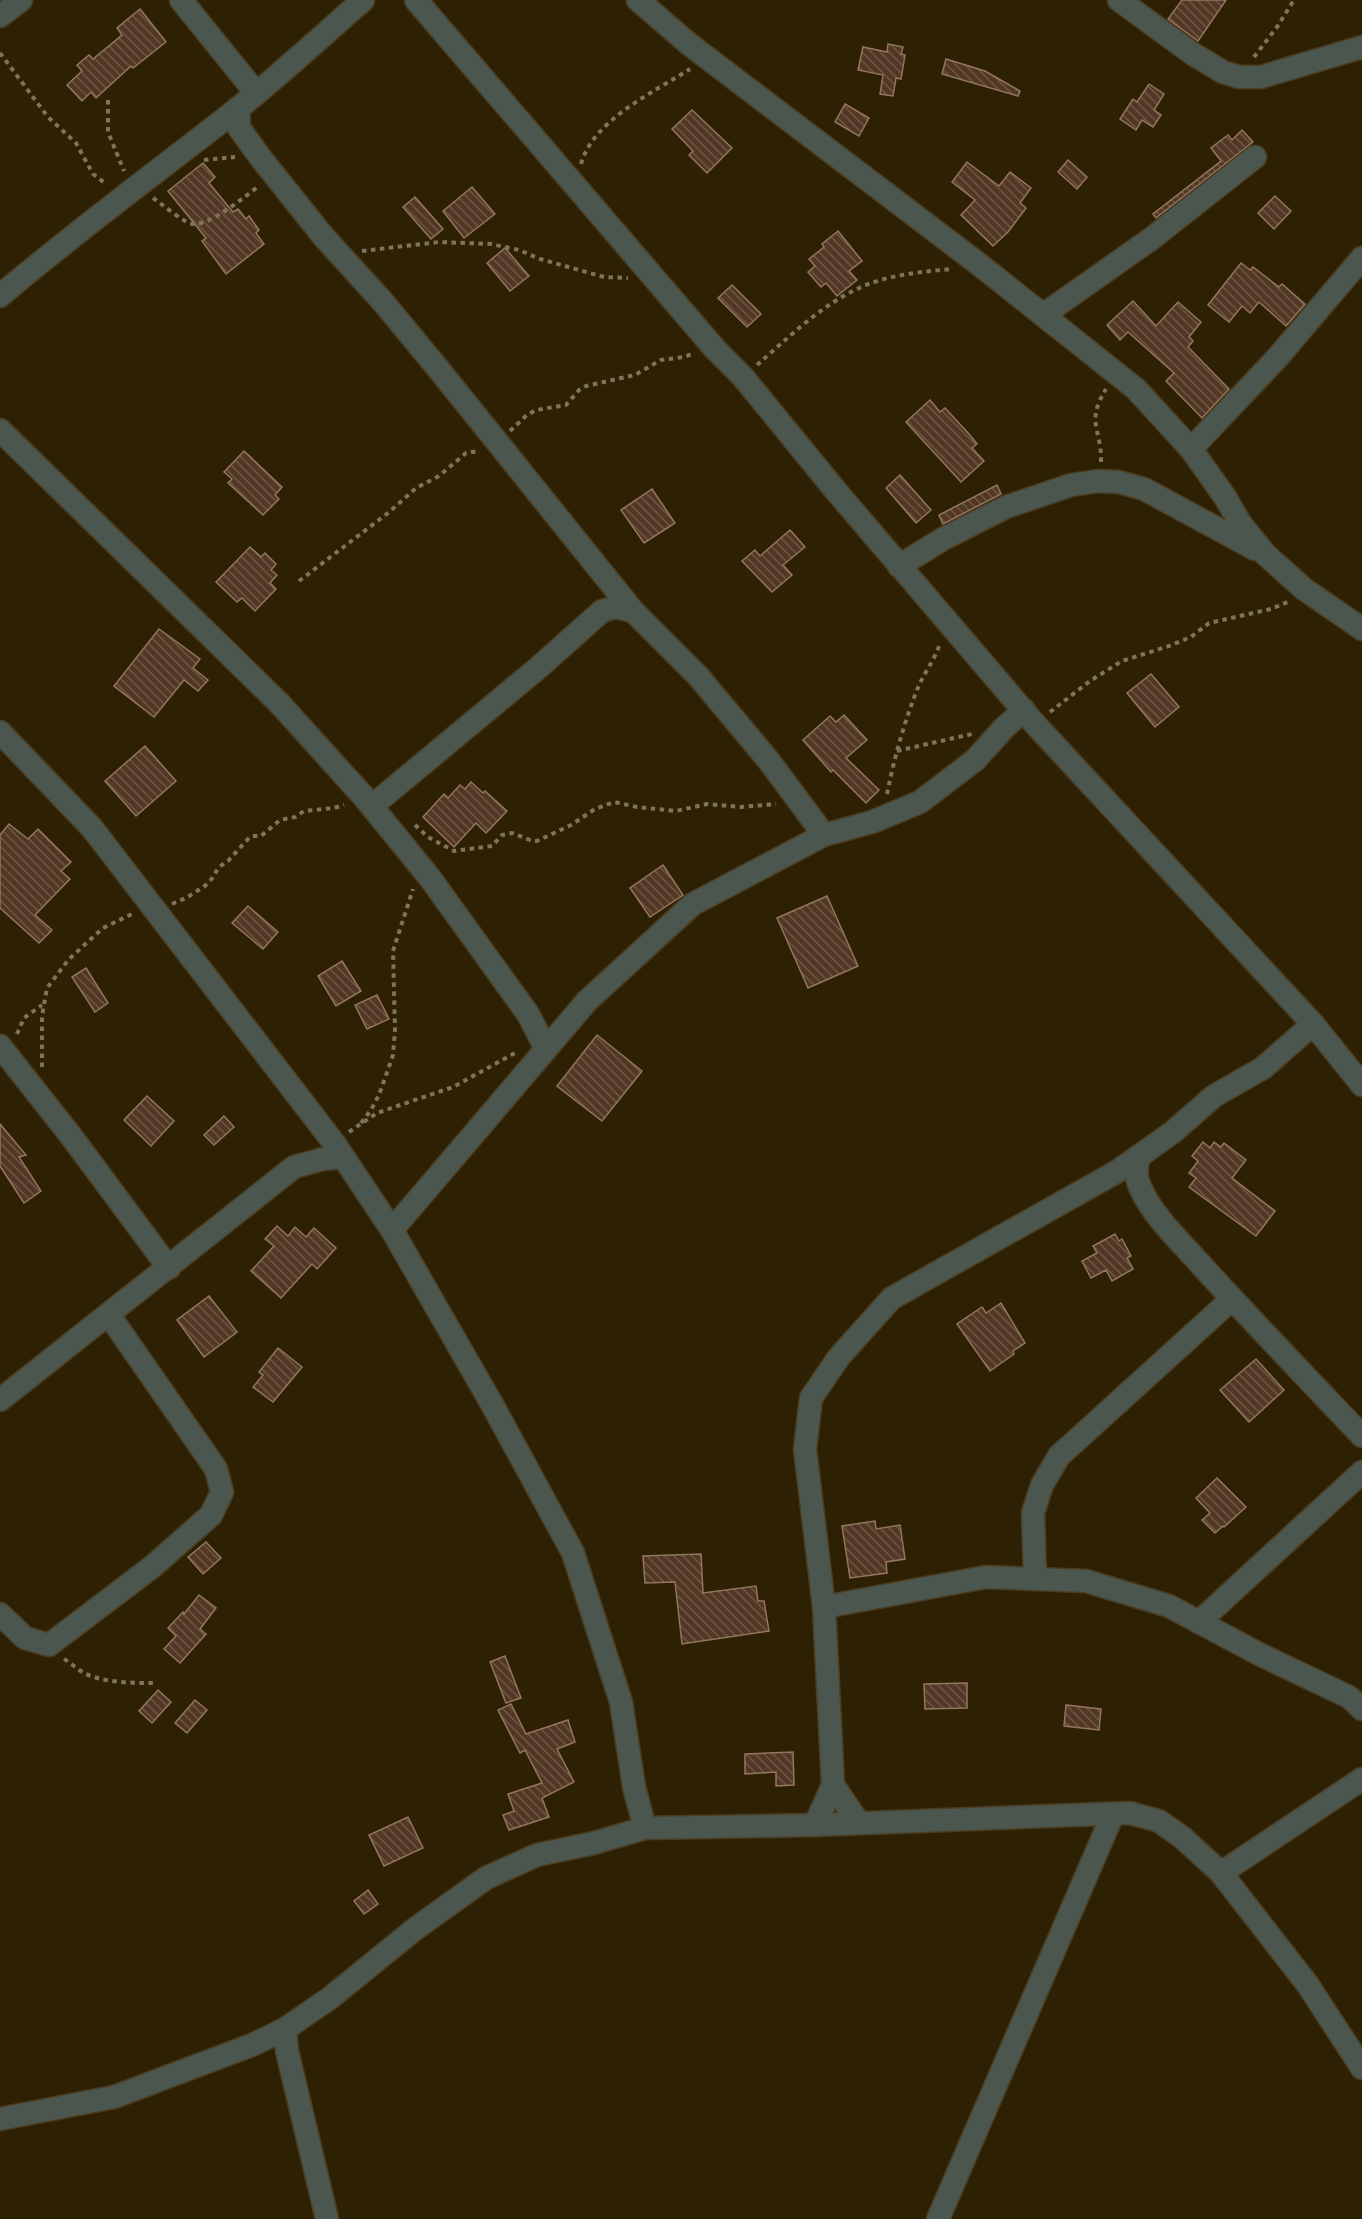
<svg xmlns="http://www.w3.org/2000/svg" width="1362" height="2219" font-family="'Fira Sans Condensed',sans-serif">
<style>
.building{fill:url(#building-back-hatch);stroke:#947660;stroke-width:1.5}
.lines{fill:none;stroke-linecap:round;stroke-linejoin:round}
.minor-casing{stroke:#4b3d21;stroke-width:25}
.path{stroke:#7f735b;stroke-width:4;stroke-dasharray:4.5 4.5;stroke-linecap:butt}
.minor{stroke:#4b574e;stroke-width:22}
</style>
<defs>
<pattern id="building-back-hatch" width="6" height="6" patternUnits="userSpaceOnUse" patternTransform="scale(1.5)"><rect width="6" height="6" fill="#523824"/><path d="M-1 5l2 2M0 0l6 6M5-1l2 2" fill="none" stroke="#6c5544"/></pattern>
</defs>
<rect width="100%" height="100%" fill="#2e2002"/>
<g class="building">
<path d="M1182,0H1226L1198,41L1168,19Z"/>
<path d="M140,9L166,42L133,68L131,66L96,98L91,92L82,101L67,85L82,71L77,65L89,55L93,59L122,35L117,28Z"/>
<path d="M888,44L903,47L901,54L905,55L901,79L896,78L893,96L880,94L883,75L858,70L863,47L887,52Z"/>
<path d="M946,59L985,71L1020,91L1018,96L942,74Z"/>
<path d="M1149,84L1164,94L1154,110L1161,115L1153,127L1142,120L1136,130L1120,119L1133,99L1137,102Z"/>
<path d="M845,104L869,118L859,136L835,122Z"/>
<path d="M692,110L732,148L707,173L689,155L693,151L672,129Z"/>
<path d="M1242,130L1253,142L1156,218L1153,214L1221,161L1211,148L1228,135L1232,140Z"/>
<path d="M1068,160L1087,177L1077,189L1058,172Z"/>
<path d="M967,162L999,186L1010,172L1031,188L1020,203L1026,208L1008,232L993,246L961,215L975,200L952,182Z"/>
<path d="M203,163L215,177L209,183L233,212L238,209L246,219L249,216L259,230L256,233L264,244L226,274L202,241L206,238L168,191Z"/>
<path d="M472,187L495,214L464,238L443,211Z"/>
<path d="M1275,196L1291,211L1274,229L1258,213Z"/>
<path d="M415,197L443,229L431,239L403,207Z"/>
<path d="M838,231L862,261L849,271L857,280L837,296L826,283L821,287L808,272L815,266L809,259L824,247L822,244Z"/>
<path d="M505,248L529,276L510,291L487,263Z"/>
<path d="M1241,263L1250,270L1253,267L1279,287L1282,284L1305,304L1286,326L1259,302L1250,313L1242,306L1229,322L1208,305Z"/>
<path d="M732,285L761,314L747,327L718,298Z"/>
<path d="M1133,301L1156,326L1178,302L1201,322L1189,337L1193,341L1188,347L1229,389L1202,418L1166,381L1174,373L1128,332L1120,340L1107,325Z"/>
<path d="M930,400L940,412L945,408L969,434L977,444L972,448L984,461L961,482L906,422Z"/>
<path d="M244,451L282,487L275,495L279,499L263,515L228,483L232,479L224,472Z"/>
<path d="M900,475L931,510L916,523L886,488Z"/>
<path d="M997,485L1001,494L943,524L939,515Z"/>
<path d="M652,489L675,523L644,543L621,510Z"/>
<path d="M790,530L805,547L783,565L792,575L772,592L742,561L755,550L760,556Z"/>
<path d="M250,547L261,557L265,553L276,564L271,570L277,575L270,583L276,589L255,611L242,598L237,602L216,582Z"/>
<path d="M159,629L200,659L193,668L208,680L198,691L184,680L154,717L114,686Z"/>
<path d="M1151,674L1179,707L1155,727L1127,693Z"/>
<path d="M844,715L867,740L846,758L879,790L866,803L833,770L831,772L803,740L830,716L836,722Z"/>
<path d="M145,746L176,781L136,816L105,781Z"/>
<path d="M471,782L483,793L485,791L507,811L486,833L476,823L454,847L423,817L444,794L448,798L460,785L465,789Z"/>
<path d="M9,824L28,839L38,829L71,862L61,871L70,879L35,915L52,930L39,943L0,908V835Z"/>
<path d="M663,865L683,895L650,917L630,888Z"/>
<path d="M827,896L858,966L808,988L777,918Z"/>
<path d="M248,906L278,932L263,949L232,923Z"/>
<path d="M342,961L361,991L336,1006L318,976Z"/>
<path d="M86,968L108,1003L95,1012L72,977Z"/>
<path d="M377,995L389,1019L367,1029L355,1005Z"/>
<path d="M597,1035L642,1071L602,1121L557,1086Z"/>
<path d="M147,1096L174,1121L151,1146L124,1120Z"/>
<path d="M224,1116L234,1127L214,1145L204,1135Z"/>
<path d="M0,1124L26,1155L19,1157L41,1191L24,1203L0,1166Z"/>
<path d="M1203,1142L1210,1148L1214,1142L1221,1147L1224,1143L1246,1160L1232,1178L1275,1211L1256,1236L1189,1187L1196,1178L1189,1173L1198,1161L1192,1156Z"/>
<path d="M277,1226L288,1236L295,1227L306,1237L314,1228L336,1248L317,1269L312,1264L281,1298L251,1271L274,1246L265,1239Z"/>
<path d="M1115,1234L1119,1241L1122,1239L1131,1256L1127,1258L1133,1269L1112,1281L1106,1270L1091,1278L1082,1261L1097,1253L1093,1246Z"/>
<path d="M209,1296L237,1332L204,1357L177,1320Z"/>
<path d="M1001,1303L1025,1343L1013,1351L1014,1354L990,1371L957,1324L982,1307L986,1313Z"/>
<path d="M278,1348L302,1367L273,1402L253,1387L263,1375L259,1372Z"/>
<path d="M1256,1359L1284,1390L1249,1422L1220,1390Z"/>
<path d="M1217,1478L1246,1507L1224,1527L1223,1526L1215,1533L1202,1520L1210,1513L1196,1498Z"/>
<path d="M875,1521L876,1529L900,1525L905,1559L886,1562L887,1573L850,1578L842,1526Z"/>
<path d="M206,1542L221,1558L203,1574L188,1557Z"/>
<path d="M701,1554L703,1593L756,1586L758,1601H764L769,1631L682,1644L675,1582L645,1583L643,1556Z"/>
<path d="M199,1595L216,1608L200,1629L206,1634L180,1663L164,1649L176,1636L168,1628L183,1612L184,1614Z"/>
<path d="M505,1656L521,1698L506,1703L490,1662Z"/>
<path d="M967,1683V1708L925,1709L924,1684Z"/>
<path d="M158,1690L171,1702L152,1723L139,1711Z"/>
<path d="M195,1700L207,1710L187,1733L175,1723Z"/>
<path d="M511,1704L526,1734L568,1720L575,1742L557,1749L574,1782L542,1798L549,1817L509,1830L503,1815L514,1811L508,1794L542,1783L525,1750L520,1753L498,1710Z"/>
<path d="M1066,1705L1101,1709L1099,1730L1064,1726Z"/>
<path d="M793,1752L794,1785L776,1786V1772L745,1774V1754Z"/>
<path d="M408,1817L423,1848L384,1866L369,1835Z"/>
<path d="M368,1890L378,1904L364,1914L354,1901Z"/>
</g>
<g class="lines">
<defs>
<g id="minor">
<path d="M181,0L256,93"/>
<path d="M416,0L715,349L743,377L836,491L1034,723L1313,1024L1362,1085"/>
<path d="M638,0L689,44L980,265L1136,389L1191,449L1225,497L1240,523L1265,554L1304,589L1362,629"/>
<path d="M1119,0L1193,54L1223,72L1239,77H1261L1362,47"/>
<path d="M0,16L21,0"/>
<path d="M238,108L239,128L260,157L323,236L383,302L440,371L633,611"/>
<path d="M0,296C76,231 157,172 236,110C280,75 321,37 363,0"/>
<path d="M1043,315L1151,239L1255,157"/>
<path d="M0,430L279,703L364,797L430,878L528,1014L546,1049"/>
<path d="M1191,449L1278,357L1362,258"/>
<path d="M899,566L943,539L1006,507L1071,485L1098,481L1119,482L1144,489L1255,549"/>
<path d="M0,732L92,828L334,1143L392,1230L493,1406L573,1553L621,1702L634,1787L645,1828"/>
<path d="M372,806L538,668L602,611L616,607L633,611L698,676L769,761L824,835"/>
<path d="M0,1046L71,1136L169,1268"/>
<path d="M1139,1156C1136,1168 1135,1176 1140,1187C1153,1217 1181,1242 1202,1266C1255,1324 1309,1380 1362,1436"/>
<path d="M392,1230L587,1001L693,904L824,835L872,822L920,802L975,760L1005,727L1024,710"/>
<path d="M0,1400L294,1167L323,1159L343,1157"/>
<path d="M1035,1579L1033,1513L1042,1485L1059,1456L1232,1299"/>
<path d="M824,1607L805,1449L811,1398L839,1357L892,1298L1118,1171L1173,1132L1214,1096L1263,1068L1313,1024"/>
<path d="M0,1614L25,1638L49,1645L152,1567L211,1515L222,1492L216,1469L109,1315"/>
<path d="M1199,1622L1362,1472"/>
<path d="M859,1823L833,1785L824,1607L986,1577L1086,1581L1169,1606L1261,1655L1349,1697L1362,1709"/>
<path d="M815,1825L833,1785"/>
<path d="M1221,1873L1362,1779"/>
<path d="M285,2029L287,2051L327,2219"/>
<path d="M0,2119L114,2097L252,2045L285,2029L330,1998L415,1929L486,1878L537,1855L594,1843L645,1828L815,1825L1130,1813L1159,1821L1183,1838L1221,1873L1308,1985L1362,2068"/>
<path d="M938,2219L1113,1814"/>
</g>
</defs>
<use href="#minor" class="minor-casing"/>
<g class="path">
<path d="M0,53L48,117L76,143L93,174L106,184"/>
<path d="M1254,57L1277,27L1294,0"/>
<path d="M108,100V132L124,171"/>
<path d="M204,160L235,157"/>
<path d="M581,164C593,120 654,92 690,69"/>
<path d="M153,198C162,204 184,223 193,224C211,225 244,197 259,186"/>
<path d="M362,251L439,242L491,244L519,250L540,259L604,277L628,278"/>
<path d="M757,365C788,338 819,307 857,289C886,275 919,272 952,269"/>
<path d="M510,431L527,415L536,410L566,405L579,390L586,386L635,375L661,360L684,357L694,353"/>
<path d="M1101,462C1102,429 1085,423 1106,389"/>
<path d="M299,581L388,513L416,488L439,476L466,453L478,451"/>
<path d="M1050,712L1090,681L1122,661L1169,646L1191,637L1209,623L1271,609L1290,601"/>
<path d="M897,751L972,734"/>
<path d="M887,794C894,759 904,723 917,690C923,674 935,660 940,643"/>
<path d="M415,825L428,837L454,851L492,846L502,835L512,833L530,840L537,841L571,825L595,809L614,802L637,807L676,811L707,804L741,807L776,804"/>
<path d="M172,904L188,897L209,883L219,867L228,861L248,839L252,836H261L280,820L295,817L304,811L334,808L344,805"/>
<path d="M17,1034L24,1018L42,1005"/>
<path d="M42,1067V1016L47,988L69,959L103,928L134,913"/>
<path d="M361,1123L371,1110L379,1095L393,1055L395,1030L393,951L413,889"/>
<path d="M349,1132L377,1113L453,1087L515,1053"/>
<path d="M64,1659C71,1663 77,1669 84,1673C104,1683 132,1683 154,1683"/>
</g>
<use href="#minor" class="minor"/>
</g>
</svg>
